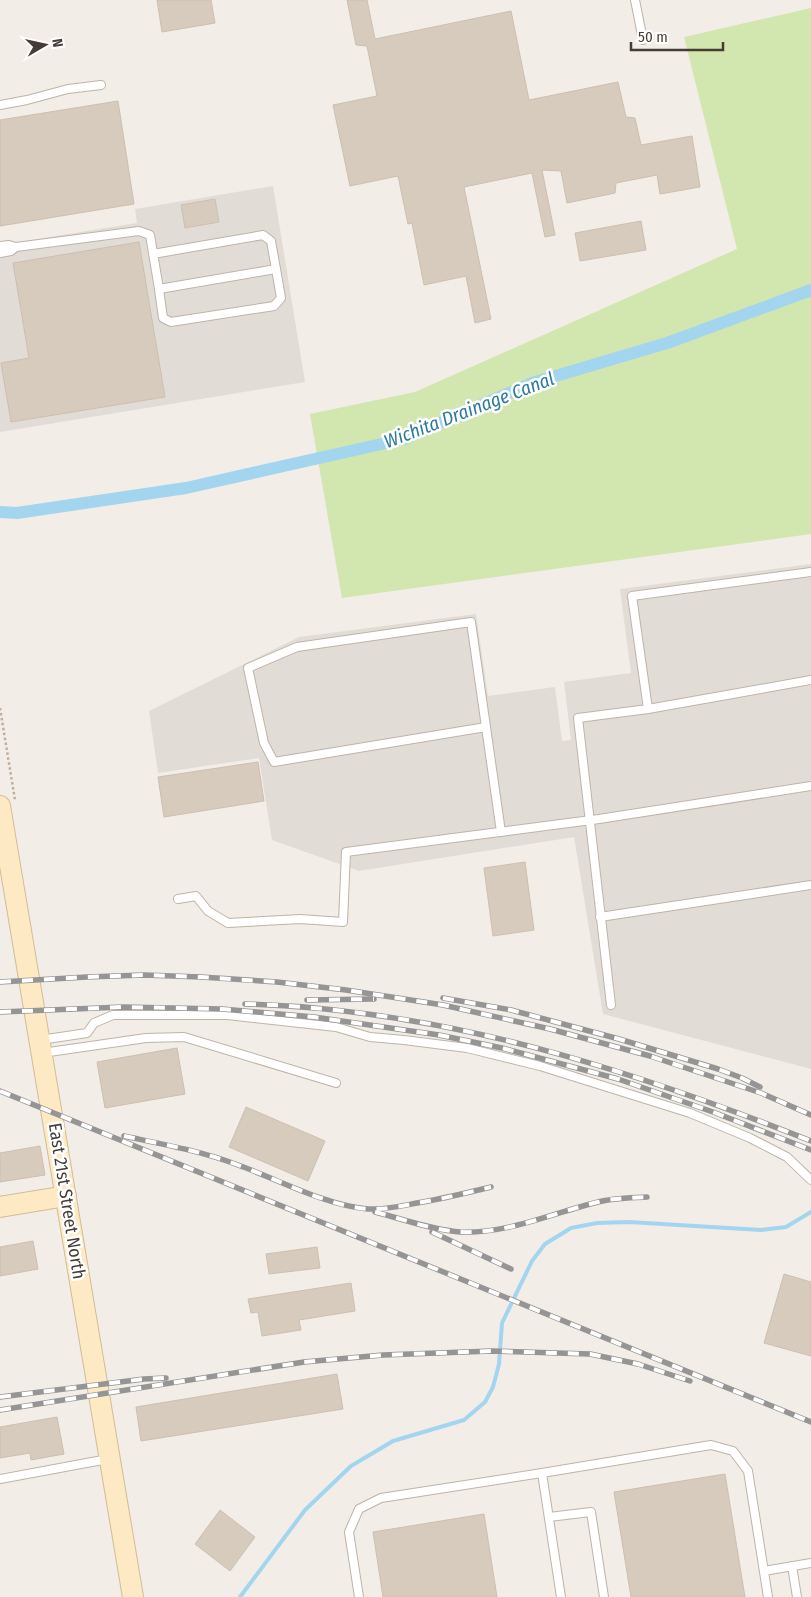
<svg xmlns="http://www.w3.org/2000/svg" width="811" height="1597" font-family="'Fira Sans Condensed',sans-serif">
<style>
.industrial{fill:#e2dcd7}
.green{fill:#d2e6af}
.lines{fill:none;stroke-linecap:round;stroke-linejoin:round}
.stream{stroke:#a3d6ee;stroke-width:4}
.canal{stroke:#a3d6ee;stroke-width:12}
.building{fill:#d7cbbe;stroke:#cebfaf}
.lane-casing{stroke:#beb4a8;stroke-width:10}
.secondary-casing{stroke:#d2bc96;stroke-width:22}
.path{stroke:#bfaf9a;stroke-width:2.5;stroke-dasharray:2.5 2.5;stroke-linecap:butt}
.lane{stroke:#fff;stroke-width:8}
.secondary{stroke:#fdeac5;stroke-width:20}
.rail-casing{stroke:#959595;stroke-width:5.5}
.rail{stroke:#fff;stroke-width:4;stroke-dasharray:11;stroke-linecap:butt}
.labels{text-anchor:middle;dominant-baseline:central;stroke-width:5;stroke-linejoin:round;paint-order:stroke}
.street-label{font-size:18px;fill:#453d35;stroke:#fff}
.water-label{font-size:19px;font-style:italic;fill:#2e799e;stroke:#fff}
</style>
<rect width="100%" height="100%" fill="#f2ede6"/>
<g class="industrial">
<path d="M273,186L305,382L0,432V245L137,223L135,209Z"/>
<path d="M811,564V1069L603,1014L574,837L359,871L272,840L259,758L158,773L149,711L299,637L476,614L488,696L555,687L562,741L571,740L564,682L631,673L620,589Z"/>
</g>
<path class="green" d="M811,8V534L342,598L310,414L415,392L737,249L684,37Z"/>
<g class="lines">
<path class="stream" d="M240,1597L305,1510L351,1466L393,1441L464,1420L485,1402L493,1387L499,1364L502,1323L532,1261L545,1244L571,1228L597,1223L629,1222L761,1230L786,1227L811,1212"/>
<path class="canal" d="M0,512L17,513L186,488L404,439L532,383L667,343L811,290"/>
</g>
<g class="building">
<path d="M157,0H211L215,23L162,32Z"/>
<path d="M347,0H367L375,39L511,11L529,100L618,82L626,117L635,118L641,145L692,136L700,187L660,194L657,175L616,183L615,193L567,203L561,171L542,170L555,235L545,237L532,173L464,187L491,319L475,323L466,276L424,285L412,223L408,224L398,176L350,186L333,105L377,96L367,46L356,45Z"/>
<path d="M118,101L134,204L0,226V120Z"/>
<path d="M215,199L219,222L185,228L181,205Z"/>
<path d="M641,221L646,250L580,261L575,233Z"/>
<path d="M139,242L165,397L11,422L1,363L29,358L13,263Z"/>
<path d="M258,762L264,801L164,817L158,777Z"/>
<path d="M525,862L534,930L493,936L484,868Z"/>
<path d="M177,1048L185,1094L105,1108L97,1062Z"/>
<path d="M246,1107L325,1141L308,1181L229,1147Z"/>
<path d="M40,1146L45,1175L0,1182V1153Z"/>
<path d="M33,1241L38,1269L0,1276V1247Z"/>
<path d="M317,1247L320,1268L269,1274L266,1254Z"/>
<path d="M784,1274L811,1282V1356L764,1343Z"/>
<path d="M351,1283L355,1311L299,1320L301,1330L262,1336L258,1312L251,1313L248,1299Z"/>
<path d="M337,1374L343,1409L141,1441L136,1407Z"/>
<path d="M57,1417L64,1454L31,1460L30,1453L0,1458V1427Z"/>
<path d="M725,1474L745,1597H631L614,1492Z"/>
<path d="M220,1510L255,1537L230,1571L195,1544Z"/>
<path d="M484,1514L497,1597H383L373,1532Z"/>
</g>
<g class="lines">
<defs>
<g id="lane">
<path d="M635,0L643,40"/>
<path d="M0,105L27,100L68,89L101,85"/>
<path d="M0,246L9,245L16,247L11,251L0,253"/>
<path d="M16,247L139,231L150,235L159,289L276,269L271,241L263,235L153,254"/>
<path d="M159,289L163,318L171,322L274,306L281,298L276,269"/>
<path d="M648,709L811,680"/>
<path d="M486,727L274,762L264,743L248,668L297,647L471,622L501,832"/>
<path d="M178,899L196,896L208,911L228,923L300,919L343,922L346,852L599,819L811,786"/>
<path d="M600,917L811,885"/>
<path d="M611,1005L578,718L648,709L632,596L811,572"/>
<path d="M40,1040L87,1033L94,1023L113,1015H227L336,1027L370,1037L404,1040L467,1048L540,1066L690,1113L750,1138L787,1157L811,1180"/>
<path d="M42,1053L146,1038L184,1037L336,1083"/>
<path d="M542,1473L711,1445L733,1451L748,1471L768,1597"/>
<path d="M0,1479L108,1459"/>
<path d="M549,1517L591,1512L604,1597"/>
<path d="M792,1566L797,1597"/>
<path d="M764,1571L811,1563"/>
<path d="M359,1597L349,1532L359,1509L381,1498L542,1473L561,1597"/>
</g>
<g id="secondary">
<path d="M0,806L133,1597"/>
<path d="M0,1207L66,1196"/>
</g>
</defs>
<use href="#lane" class="lane-casing"/>
<use href="#secondary" class="secondary-casing"/>
<path class="path" d="M0,708L15,800"/>
<use href="#lane" class="lane"/>
<use href="#secondary" class="secondary"/>
<defs>
<g id="rail">
<path d="M0,982L87,977L144,975L201,977L277,982L346,990L443,1005L550,1029L650,1056L761,1093L811,1115"/>
<path d="M443,998L511,1010L619,1039L718,1069L742,1078L760,1087"/>
<path d="M307,1000L374,999"/>
<path d="M245,1004C443,1009 629,1069 811,1141"/>
<path d="M0,1012L123,1007L222,1009L314,1017L439,1035L502,1048L618,1079L713,1112L811,1150"/>
<path d="M0,1091L811,1422"/>
<path d="M124,1136C162,1144 201,1151 238,1165C277,1179 327,1206 368,1209C384,1210 401,1206 417,1203C442,1199 466,1193 491,1187"/>
<path d="M375,1212C403,1219 432,1230 460,1232C508,1234 552,1213 598,1202C613,1198 630,1198 647,1197"/>
<path d="M432,1232L511,1269"/>
<path d="M0,1397L144,1379L166,1378"/>
<path d="M0,1410L304,1362L383,1355L492,1351L590,1354L638,1364L690,1381"/>
</g>
</defs>
<use href="#rail" class="rail-casing"/>
<use href="#rail" class="rail"/>
</g>
<g class="labels">
<g class="street-label">
<text transform="translate(67 1201) rotate(81)">East 21st Street North</text>
</g>
<g class="water-label">
<text transform="translate(469 410) rotate(-21)">Wichita Drainage Canal</text>
</g>
</g>
<g transform="translate(45 45) rotate(81)" stroke="#ffffff" stroke-width="4" paint-order="stroke">
<path d="M0-4L9 19L0 12L-9 19Z" fill="#453d35"/>
<text y="-8" font-size="14" font-weight="bold" text-anchor="middle" fill="#453d35">N</text>
</g>
<path d="M631 42v8h92v-8" fill="none" stroke="#453d35" stroke-width="2.5"/>
<text x="638" y="42" font-size="15" fill="#453d35" stroke="#ffffff" stroke-width="4" paint-order="stroke">50 m</text>
</svg>
